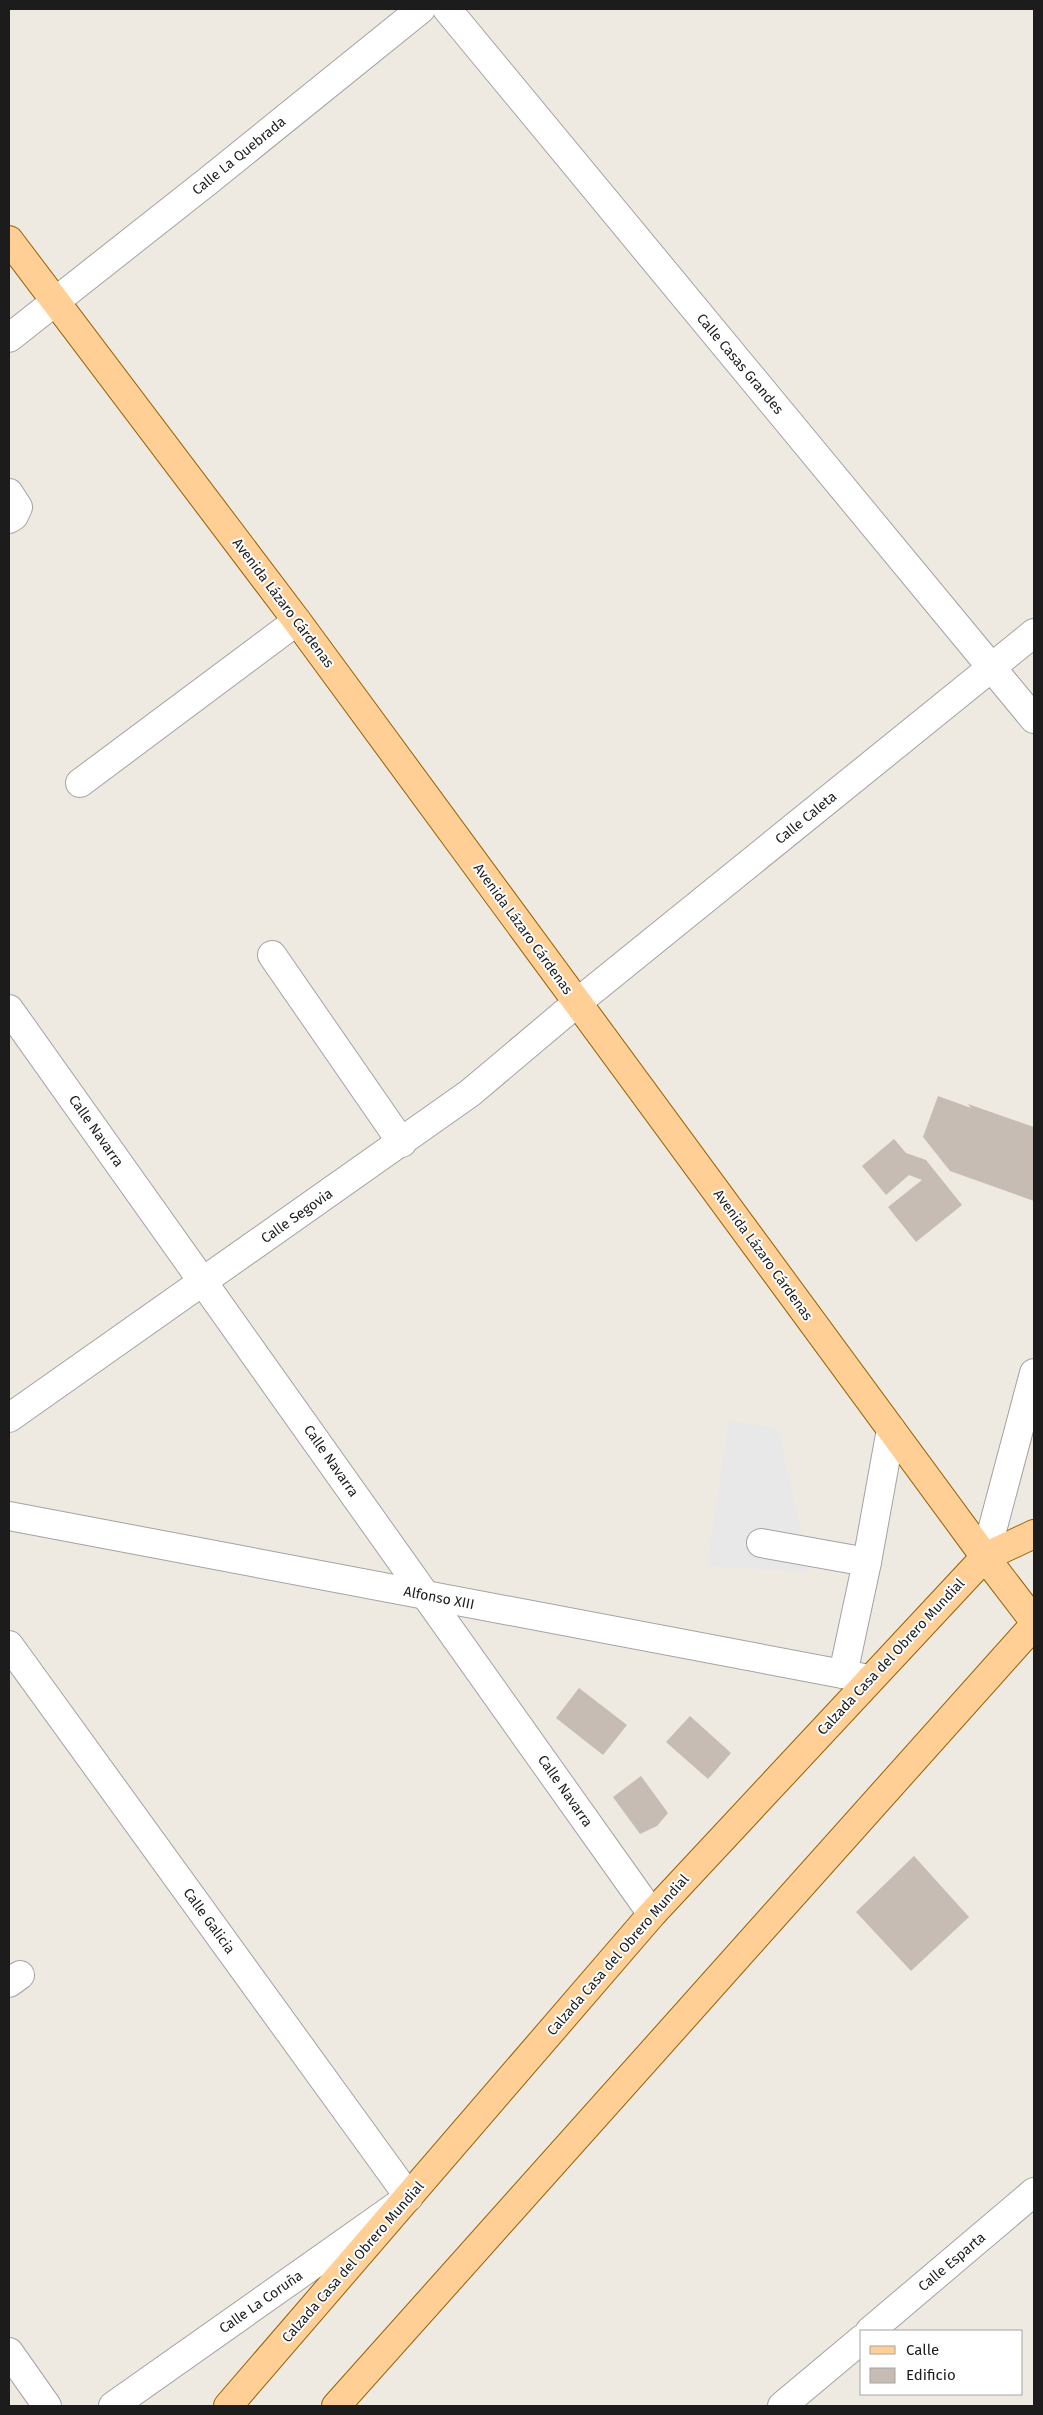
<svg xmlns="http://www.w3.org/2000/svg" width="1043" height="2415" font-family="'Fira Sans',sans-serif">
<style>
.parking{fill:#e8e8e8}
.building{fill:#c6bcb4}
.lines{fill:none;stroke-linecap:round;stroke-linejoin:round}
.minor-casing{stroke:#a3a3a3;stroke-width:30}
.major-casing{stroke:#956000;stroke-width:30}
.minor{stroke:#fff;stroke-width:28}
.major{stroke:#ffcf96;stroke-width:28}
.labels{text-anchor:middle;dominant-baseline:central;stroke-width:4;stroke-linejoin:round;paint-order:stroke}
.street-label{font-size:14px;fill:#1c1c1c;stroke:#fff}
</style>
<rect width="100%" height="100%" fill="#efeae1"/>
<path class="parking" d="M729,1420L778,1429L810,1572L707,1566Z"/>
<g class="building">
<path d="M938,1096L971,1108L968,1104L1034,1127V1201L950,1171L923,1137Z"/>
<path d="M894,1139L906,1153L926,1160L962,1205L916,1242L888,1207L922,1180L909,1175L886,1195L862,1166Z"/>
<path d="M579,1688L627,1725L603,1755L556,1718Z"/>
<path d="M690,1716L731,1753L708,1779L666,1742Z"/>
<path d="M641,1776L668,1813L657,1826L640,1834L613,1797Z"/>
<path d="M914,1856L969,1917L911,1971L856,1912Z"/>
</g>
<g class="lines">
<defs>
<g id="minor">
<path d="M447,9L1034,719"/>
<path d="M9,338L208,181L421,9"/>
<path d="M9,493L18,507L14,516L9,519"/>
<path d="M80,783L297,621"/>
<path d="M272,955L402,1143"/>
<path d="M9,1009L652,1914"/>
<path d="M9,1418L470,1093L578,1002L1034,633"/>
<path d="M9,1516L869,1679"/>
<path d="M761,1543L867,1562"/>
<path d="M985,1557L1034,1373"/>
<path d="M9,1645L409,2197L113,2406"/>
<path d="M843,1674L867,1562L891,1429"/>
<path d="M9,1983L20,1975"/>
<path d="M870,2331L1034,2192"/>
<path d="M9,2352L47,2406"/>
<path d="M782,2406L862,2339"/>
</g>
<g id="major">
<path d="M9,240L297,621L985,1557L1034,1621"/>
<path d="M228,2406L652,1914L985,1557L1034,1534"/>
<path d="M336,2406L1034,1625"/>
</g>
</defs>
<use href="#minor" class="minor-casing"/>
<use href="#major" class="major-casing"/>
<use href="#minor" class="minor"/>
<use href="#major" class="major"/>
</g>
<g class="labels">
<g class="street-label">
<text transform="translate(239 156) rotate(-39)">Calle La Quebrada</text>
<text transform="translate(740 364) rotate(50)">Calle Casas Grandes</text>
<text transform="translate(283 603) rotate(53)">Avenida Lázaro Cárdenas</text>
<text transform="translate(806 818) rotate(-39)">Calle Caleta</text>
<text transform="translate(523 929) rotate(54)">Avenida Lázaro Cárdenas</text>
<text transform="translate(96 1131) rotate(55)">Calle Navarra</text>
<text transform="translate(297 1216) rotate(-35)">Calle Segovia</text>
<text transform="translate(763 1255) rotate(54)">Avenida Lázaro Cárdenas</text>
<text transform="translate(331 1461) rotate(55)">Calle Navarra</text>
<text transform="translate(439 1598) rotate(11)">Alfonso XIII</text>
<text transform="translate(891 1657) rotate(-47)">Calzada Casa del Obrero Mundial</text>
<text transform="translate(565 1791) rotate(55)">Calle Navarra</text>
<text transform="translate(209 1921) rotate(54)">Calle Galicia</text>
<text transform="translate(618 1955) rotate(-49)">Calzada Casa del Obrero Mundial</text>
<text transform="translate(353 2262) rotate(-49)">Calzada Casa del Obrero Mundial</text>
<text transform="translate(952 2262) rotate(-40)">Calle Esparta</text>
<text transform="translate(261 2302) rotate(-35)">Calle La Coruña</text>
</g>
</g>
<rect width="1043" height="2415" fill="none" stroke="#1c1c1c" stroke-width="20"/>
<rect x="860" y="2330" width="162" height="65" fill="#ffffff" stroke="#a4a4a4"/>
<rect x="870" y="2346" width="25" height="8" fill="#ffcf96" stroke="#a4a4a4"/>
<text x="906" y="2355" font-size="15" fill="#1c1c1c">Calle</text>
<rect x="870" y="2368" width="25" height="15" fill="#c6bcb4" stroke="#a4a4a4"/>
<text x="906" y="2380" font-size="15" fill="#1c1c1c">Edificio</text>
</svg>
